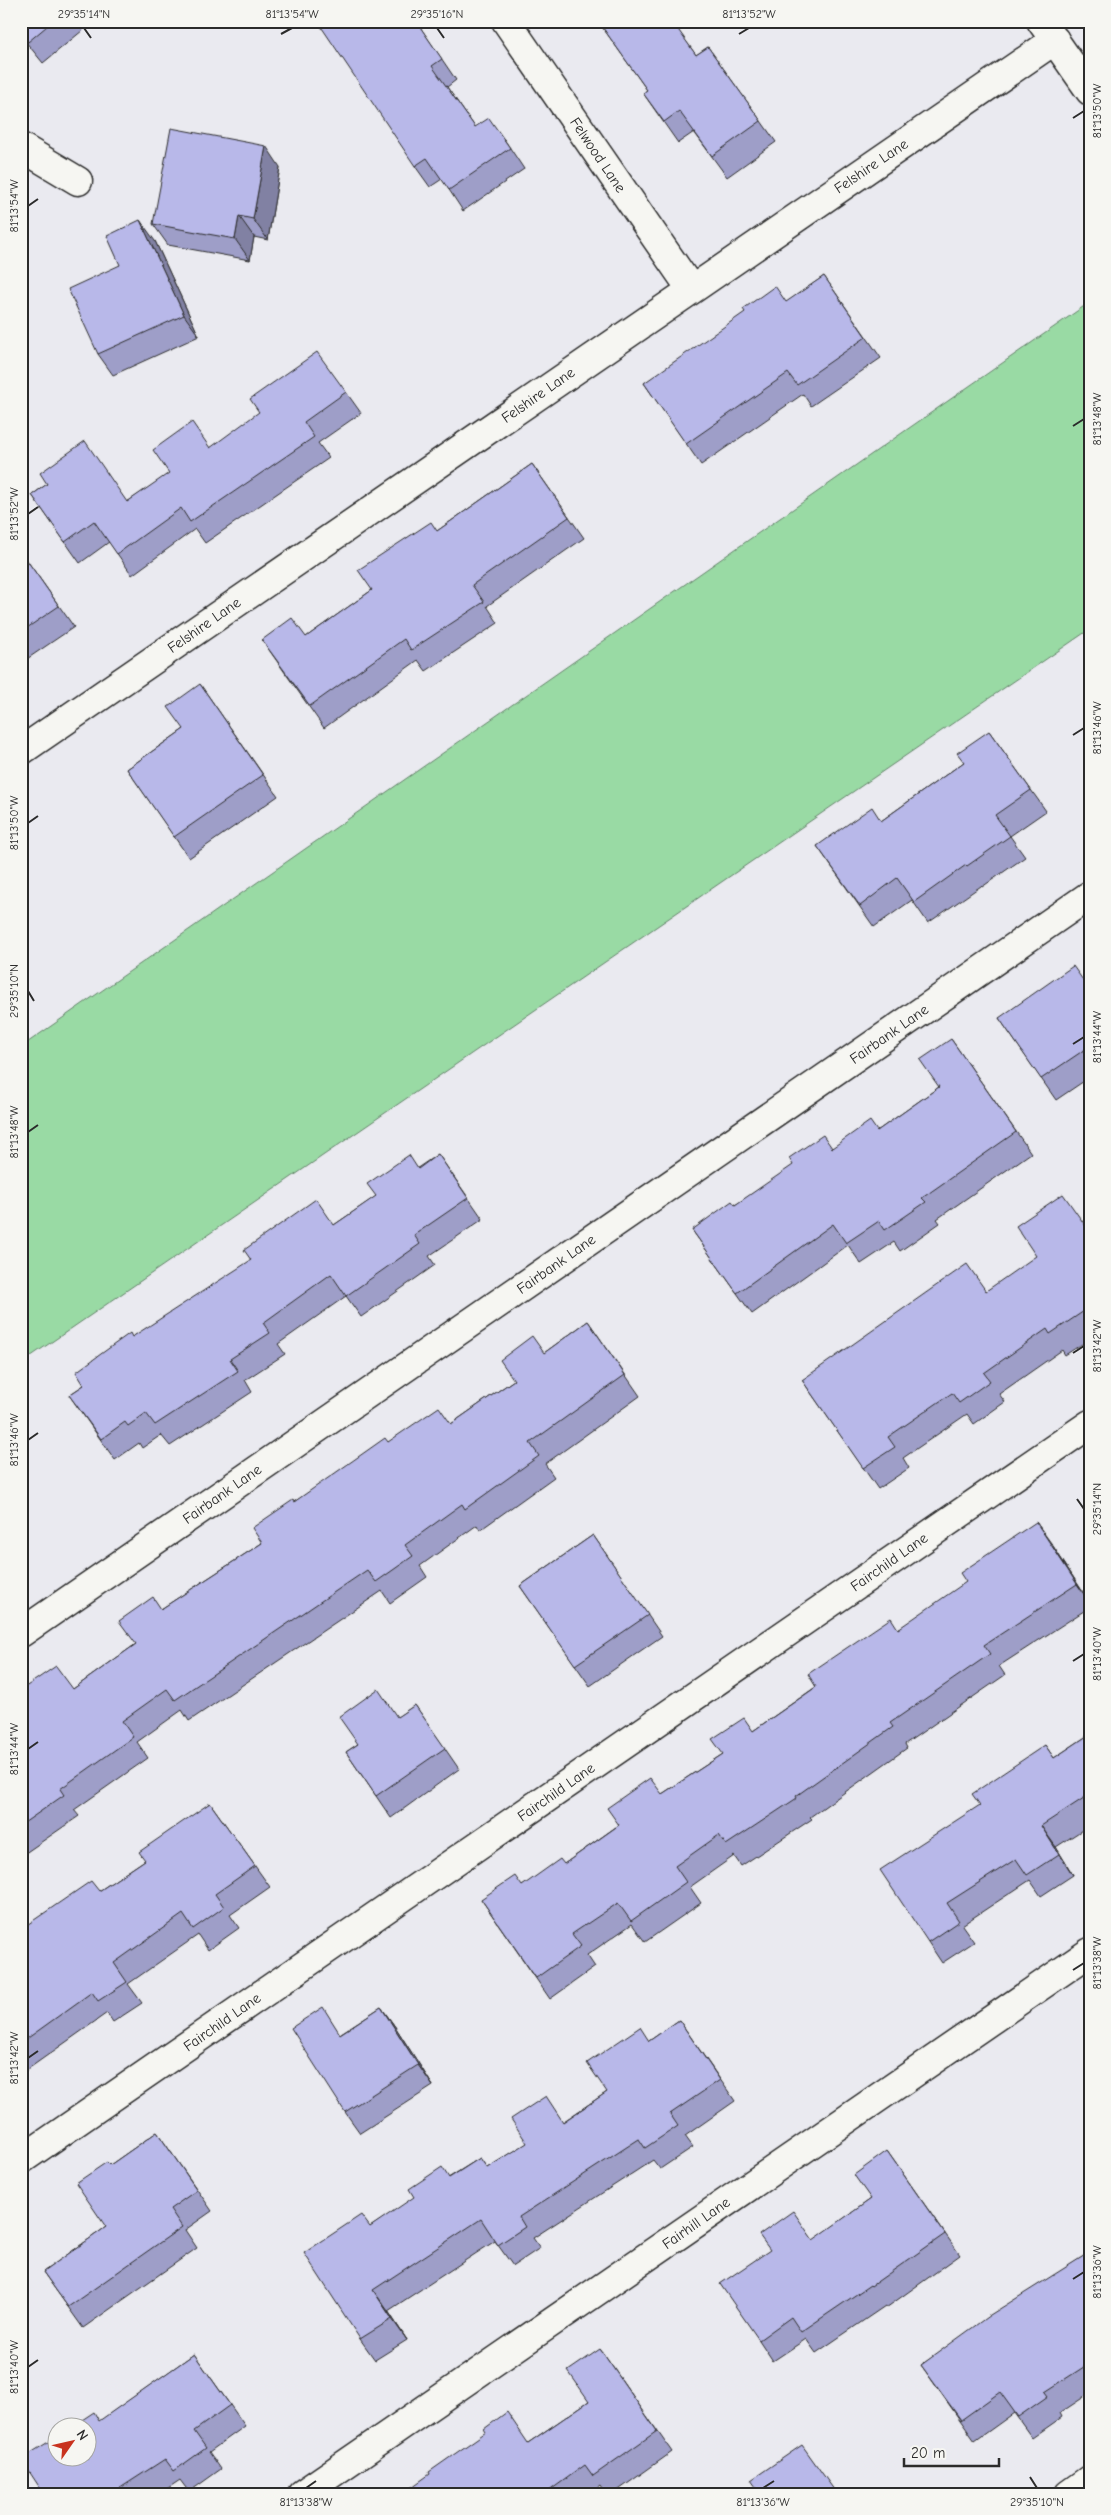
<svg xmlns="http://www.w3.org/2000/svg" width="1111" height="2515" font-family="'Comic Neue',sans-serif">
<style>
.green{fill:#99daa4;stroke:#628268}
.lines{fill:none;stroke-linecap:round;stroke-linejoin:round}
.minor-casing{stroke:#2b2b2b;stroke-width:31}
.minor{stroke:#f6f6f2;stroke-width:28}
.wall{fill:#9e9ec8;stroke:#2b2b2b}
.shaded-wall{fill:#8181a3;stroke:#2b2b2b}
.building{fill:#b8b8e9;stroke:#2b2b2b}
.ticks{fill:none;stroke:#2b2b2b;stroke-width:2}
.labels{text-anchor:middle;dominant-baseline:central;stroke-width:4;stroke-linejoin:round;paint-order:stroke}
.street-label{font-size:15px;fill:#2b2b2b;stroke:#f6f6f2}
.neatline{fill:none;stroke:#2b2b2b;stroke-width:2}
.ticks-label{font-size:12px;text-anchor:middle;fill:#2b2b2b}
</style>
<rect width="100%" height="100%" fill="#eaeaf0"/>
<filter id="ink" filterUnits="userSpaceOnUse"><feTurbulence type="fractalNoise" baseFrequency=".02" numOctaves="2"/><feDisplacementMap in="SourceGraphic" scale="10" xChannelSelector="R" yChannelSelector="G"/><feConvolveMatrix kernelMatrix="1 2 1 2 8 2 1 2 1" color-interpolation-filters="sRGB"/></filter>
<g filter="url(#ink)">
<path class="green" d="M1090,302V629L21,1363V1047Z"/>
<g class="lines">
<defs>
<g id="minor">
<path d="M506,21L691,289"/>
<path d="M1041,21L1090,91"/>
<path d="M21,147L78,181"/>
<path d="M21,751L1055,40"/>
<path d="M21,1633L1090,895"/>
<path d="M21,2160L1090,1424"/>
<path d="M302,2494L1090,1952"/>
<path d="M1069,2494L1090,2479"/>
</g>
</defs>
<use href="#minor" class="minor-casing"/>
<use href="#minor" class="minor"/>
</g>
<g class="wall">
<path d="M21,21H94L43,63L21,36Z"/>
<path d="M416,21L456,80L447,87L475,127L504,139L524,169L463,211L442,179L430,187L415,166Z"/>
<path d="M598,21H674L672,22L696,55L708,47L776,142L727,177L694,132L678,143L643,93L647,90Z"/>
<path d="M280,167L268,240L254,237L250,260L168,245L153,224Z"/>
<path d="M155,241L199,336L113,375L98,354L120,265Z"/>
<path d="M824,276L881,358L811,406L803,394L701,465L644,383L787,302Z"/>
<path d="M346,392L361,413L318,443L329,458L205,543L195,529L132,575L109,542L80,563L32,495L47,484L127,502L210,448Z"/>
<path d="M532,464L584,538L487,606L498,623L426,671L418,660L324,728L262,640L306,637L372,590L437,531Z"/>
<path d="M26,559L74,627L21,663V563Z"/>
<path d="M200,684L278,796L189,858L127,769L184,729Z"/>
<path d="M989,731L1046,811L1010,836L1025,857L982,887L981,886L928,923L912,900L874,927L817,846L881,821L964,762Z"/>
<path d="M1090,990V1077L1056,1100L999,1018Z"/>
<path d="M951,1039L1031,1153L937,1219L940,1223L900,1251L894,1242L861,1264L848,1245L752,1314L692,1230L735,1205L832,1148L877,1131L939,1087Z"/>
<path d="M438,1154L483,1219L429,1256L435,1265L361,1317L346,1296L278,1344L285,1354L245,1380L252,1392L170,1446L161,1435L142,1448L139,1443L115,1460L69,1395L84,1385L132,1337L334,1225Z"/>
<path d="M1090,1232V1339L1065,1355L1062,1350L999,1394L1005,1402L974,1424L967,1414L903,1458L909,1468L878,1489L802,1380L986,1291Z"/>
<path d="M588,1321L640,1396L545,1464L554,1477L480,1530L477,1525L420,1566L427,1577L390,1603L382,1591L189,1721L182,1710L137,1742L148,1758L74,1810L79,1816L21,1856V1690L73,1689L136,1644L161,1609L262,1543L294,1502L388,1442L451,1424L514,1380L544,1353Z"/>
<path d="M593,1535L662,1636L590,1686L520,1586Z"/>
<path d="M1051,1543L1090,1603V1607L999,1666L1005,1675L905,1744L907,1748L810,1817L812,1819L741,1866L734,1856L690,1887L701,1903L645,1942L632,1924L587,1955L595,1967L550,1999L481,1899L522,1886L564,1864L662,1794L723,1754L753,1731L898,1629Z"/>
<path d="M415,1705L459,1769L391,1818L346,1752Z"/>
<path d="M1090,1734V1825L1056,1847L1073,1875L1041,1896L1030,1880L962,1925L974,1942L942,1963L928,1942L980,1805L1045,1745L1054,1758Z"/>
<path d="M210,1803L270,1887L230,1915L239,1928L208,1950L198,1935L128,1984L142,2003L113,2022L107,2013L21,2074V1929L99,1891L145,1860Z"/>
<path d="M381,2007L396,2028L433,2086L360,2133L345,2112L341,2033Z"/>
<path d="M679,2020L735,2101L685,2136L693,2147L660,2169L653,2160L533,2238L540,2248L513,2266L495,2241L388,2311L407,2340L375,2360L360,2339L370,2227L480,2158L487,2168L564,2121L607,2092L649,2041Z"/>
<path d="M157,2132L212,2211L185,2230L197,2248L83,2328L43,2272L106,2227L110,2165Z"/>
<path d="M887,2151L960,2255L886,2308L885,2306L816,2353L806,2339L773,2361L759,2340L814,2240L871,2199Z"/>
<path d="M1090,2252V2393L1060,2413L1062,2417L1032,2438L1014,2413L975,2441L921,2365Z"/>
<path d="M600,2349L672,2452L613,2494H605L600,2486L589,2494H402L528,2443L589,2401Z"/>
<path d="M194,2354L245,2426L209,2452L221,2469L189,2492L180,2480L159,2494H44L100,2421Z"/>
</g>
<g class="shaded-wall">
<path d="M266,146L280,167L268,240L253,219Z"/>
<path d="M239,216L254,237L250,260L235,239Z"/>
<path d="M140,220L155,241L199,336L184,315Z"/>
<path d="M1036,1522L1051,1543L1090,1603L1077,1584Z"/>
<path d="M1041,1826L1056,1847L1073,1875L1059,1854Z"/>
<path d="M381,2007L396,2028L433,2086L418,2065Z"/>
<path d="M373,2290L388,2311L407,2340L392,2319Z"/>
</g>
<g class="building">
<path d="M21,21H53L28,42L21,33Z"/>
<path d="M326,21H416L442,59L432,66L475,127L489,118L510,148L449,190L427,158L415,166L320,25Z"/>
<path d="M598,21H672L696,55L708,47L761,121L712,156L679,111L664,122L643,93L647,90Z"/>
<path d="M171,128L266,146L253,219L239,216L235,239L153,224Z"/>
<path d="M140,220L184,315L98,354L68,289L120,265L107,236Z"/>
<path d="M824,276L866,337L797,385L788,373L686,444L644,383L745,312L743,309L775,286L786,302Z"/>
<path d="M317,352L346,392L304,422L314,437L190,522L181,508L117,554L94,521L65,542L32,495L47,484L40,473L85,441L127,502L169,473L153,450L192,422L210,448L259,412L250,399Z"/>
<path d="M532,464L569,517L472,585L484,602L411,650L404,639L310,706L262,640L292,618L306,637L372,590L358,570L431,522L437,531Z"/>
<path d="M26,559L59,606L21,632V563Z"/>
<path d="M200,684L263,775L174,837L127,769L184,729L168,707Z"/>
<path d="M989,731L1031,790L995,815L1010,836L967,866L966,865L914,902L897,878L860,906L817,846L872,807L881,821L964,762L957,753Z"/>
<path d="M1073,966L1090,990V1046L1041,1079L999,1018Z"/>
<path d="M951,1039L1016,1132L922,1198L926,1202L885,1230L879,1221L846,1243L833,1224L737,1293L692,1230L732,1201L735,1205L793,1165L789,1158L823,1135L832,1148L870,1121L877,1131L939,1087L920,1060Z"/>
<path d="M438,1154L468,1198L414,1235L420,1244L346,1296L331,1274L263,1323L270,1333L230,1359L238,1371L155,1425L146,1413L128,1426L125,1422L101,1439L69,1395L84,1385L76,1372L130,1333L132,1337L251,1260L244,1250L316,1199L334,1225L376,1196L367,1184L409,1155L418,1169Z"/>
<path d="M1063,1194L1090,1232V1307L1050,1334L1047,1329L984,1373L990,1381L959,1403L952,1393L888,1437L895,1447L863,1468L802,1380L967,1264L986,1291L1036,1256L1016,1226Z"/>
<path d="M588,1321L625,1375L530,1443L539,1456L465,1509L462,1504L405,1545L413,1556L376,1582L367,1570L175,1700L167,1689L122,1721L133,1737L60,1789L64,1795L21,1825V1690L56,1666L73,1689L136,1644L119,1621L153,1597L161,1609L262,1543L252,1528L293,1500L294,1502L385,1438L388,1442L439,1407L451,1424L514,1380L500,1360L532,1336L544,1353Z"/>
<path d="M1036,1522L1077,1584L984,1645L990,1654L890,1723L893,1727L796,1796L797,1798L726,1845L719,1835L675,1866L686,1882L631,1921L618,1903L572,1934L581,1946L536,1978L481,1899L515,1876L522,1886L560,1859L564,1864L619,1825L607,1808L650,1778L662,1794L723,1754L712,1739L744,1718L753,1731L816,1687L808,1674L891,1618L898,1629L966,1582L960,1573Z"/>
<path d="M593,1535L648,1615L575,1665L520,1586Z"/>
<path d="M378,1689L397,1717L415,1705L445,1748L376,1796L346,1752L358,1744L339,1717Z"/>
<path d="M1090,1734V1794L1041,1826L1059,1854L1027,1875L1016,1859L947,1903L959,1921L928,1942L880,1870L980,1805L972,1794L1045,1745L1054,1758Z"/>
<path d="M210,1803L255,1866L215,1894L224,1907L193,1929L183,1914L114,1963L127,1982L98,2001L92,1992L21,2043V1929L91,1881L99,1891L145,1860L139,1852Z"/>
<path d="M323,2007L340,2034L381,2007L418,2065L345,2112L291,2028Z"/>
<path d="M679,2020L720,2080L670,2114L678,2126L645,2148L639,2139L519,2217L525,2227L498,2245L481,2219L373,2290L392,2319L360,2339L304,2253L361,2215L370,2227L414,2197L409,2189L442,2167L449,2178L480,2158L487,2168L527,2143L511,2119L546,2096L563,2122L607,2092L587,2063L640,2027L649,2041Z"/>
<path d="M157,2132L197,2190L170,2209L182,2227L68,2307L43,2272L106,2227L76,2183L107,2162L110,2165Z"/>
<path d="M887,2151L945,2234L871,2286L870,2285L801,2332L791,2317L759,2340L720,2284L770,2250L759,2235L793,2211L813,2240L871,2199L854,2175Z"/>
<path d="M1090,2252V2363L1045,2392L1048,2396L1018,2417L1000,2392L961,2420L921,2365L990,2315Z"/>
<path d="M600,2349L657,2431L593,2476L585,2465L545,2494H402L430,2474L429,2472L486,2432L484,2429L507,2412L528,2443L589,2401L568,2371Z"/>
<path d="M194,2354L230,2405L194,2431L206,2448L174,2471L165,2459L111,2494H44L21,2459L58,2436V2458H88V2428H70L94,2412L99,2421Z"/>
<path d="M802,2445L837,2494H761L751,2480Z"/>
</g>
</g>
<path class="ticks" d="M84,28L91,38M437,28L444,38M281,34L292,28M739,34L749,28M1073,118L1084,111M28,206L38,199M1073,426L1084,419M28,514L38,507M1073,735L1084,728M28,823L38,816M28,991L34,1001M1073,1044L1084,1037M28,1132L38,1125M1073,1353L1084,1346M28,1440L38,1433M1077,1499L1084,1509M1073,1661L1084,1654M28,1749L38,1742M1073,1970L1084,1963M28,2058L38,2051M1073,2279L1084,2272M28,2367L38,2360M1030,2477L1037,2488M306,2488L316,2481M763,2488L774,2481"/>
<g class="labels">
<g class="street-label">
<text transform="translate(598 155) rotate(56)">Felwood Lane</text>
<text transform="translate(871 166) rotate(-34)">Felshire Lane</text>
<text transform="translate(538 395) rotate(-35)">Felshire Lane</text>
<text transform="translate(204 625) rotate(-35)">Felshire Lane</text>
<text transform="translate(889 1034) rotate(-35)">Fairbank Lane</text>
<text transform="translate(556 1264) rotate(-35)">Fairbank Lane</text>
<text transform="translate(222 1494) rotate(-35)">Fairbank Lane</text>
<text transform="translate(889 1562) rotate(-35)">Fairchild Lane</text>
<text transform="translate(556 1792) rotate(-35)">Fairchild Lane</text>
<text transform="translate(222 2022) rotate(-35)">Fairchild Lane</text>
<text transform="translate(696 2223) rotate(-35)">Fairhill Lane</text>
</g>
</g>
<rect width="1111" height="2515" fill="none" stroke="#f6f6f2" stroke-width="55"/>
<g transform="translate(72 2442) rotate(56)"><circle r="24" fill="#f6f6f2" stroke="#a5a5a2"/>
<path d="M0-4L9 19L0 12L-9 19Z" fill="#c8321e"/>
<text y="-8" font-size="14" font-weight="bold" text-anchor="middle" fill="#2b2b2b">N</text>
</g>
<path d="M904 2458v8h95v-8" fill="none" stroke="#2b2b2b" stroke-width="2.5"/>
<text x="911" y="2458" font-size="15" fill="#2b2b2b" stroke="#f6f6f2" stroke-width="4" paint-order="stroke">20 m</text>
<rect x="28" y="28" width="1056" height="2460" class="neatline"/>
<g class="ticks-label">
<text x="84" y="18">29°35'14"N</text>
<text x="292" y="18">81°13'54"W</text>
<text x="437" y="18">29°35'16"N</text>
<text x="749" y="18">81°13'52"W</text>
<text transform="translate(1097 111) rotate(-90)" y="4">81°13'50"W</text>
<text transform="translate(14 206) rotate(-90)" y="4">81°13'54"W</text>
<text transform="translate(1097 419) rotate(-90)" y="4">81°13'48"W</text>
<text transform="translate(14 514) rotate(-90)" y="4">81°13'52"W</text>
<text transform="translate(1097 728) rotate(-90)" y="4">81°13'46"W</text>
<text transform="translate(14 823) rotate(-90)" y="4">81°13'50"W</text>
<text transform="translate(14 991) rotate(-90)" y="4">29°35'10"N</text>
<text transform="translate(1097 1037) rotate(-90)" y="4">81°13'44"W</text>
<text transform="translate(14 1132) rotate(-90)" y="4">81°13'48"W</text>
<text transform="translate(1097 1346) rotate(-90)" y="4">81°13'42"W</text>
<text transform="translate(14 1440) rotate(-90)" y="4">81°13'46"W</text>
<text transform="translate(1097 1509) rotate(-90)" y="4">29°35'14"N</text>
<text transform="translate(1097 1654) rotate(-90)" y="4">81°13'40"W</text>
<text transform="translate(14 1749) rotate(-90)" y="4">81°13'44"W</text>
<text transform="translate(1097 1963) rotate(-90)" y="4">81°13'38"W</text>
<text transform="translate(14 2058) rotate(-90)" y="4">81°13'42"W</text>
<text transform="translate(1097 2272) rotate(-90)" y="4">81°13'36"W</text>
<text transform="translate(14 2367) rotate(-90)" y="4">81°13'40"W</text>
<text x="306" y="2506">81°13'38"W</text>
<text x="763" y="2506">81°13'36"W</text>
<text x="1037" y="2506">29°35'10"N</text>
</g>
</svg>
